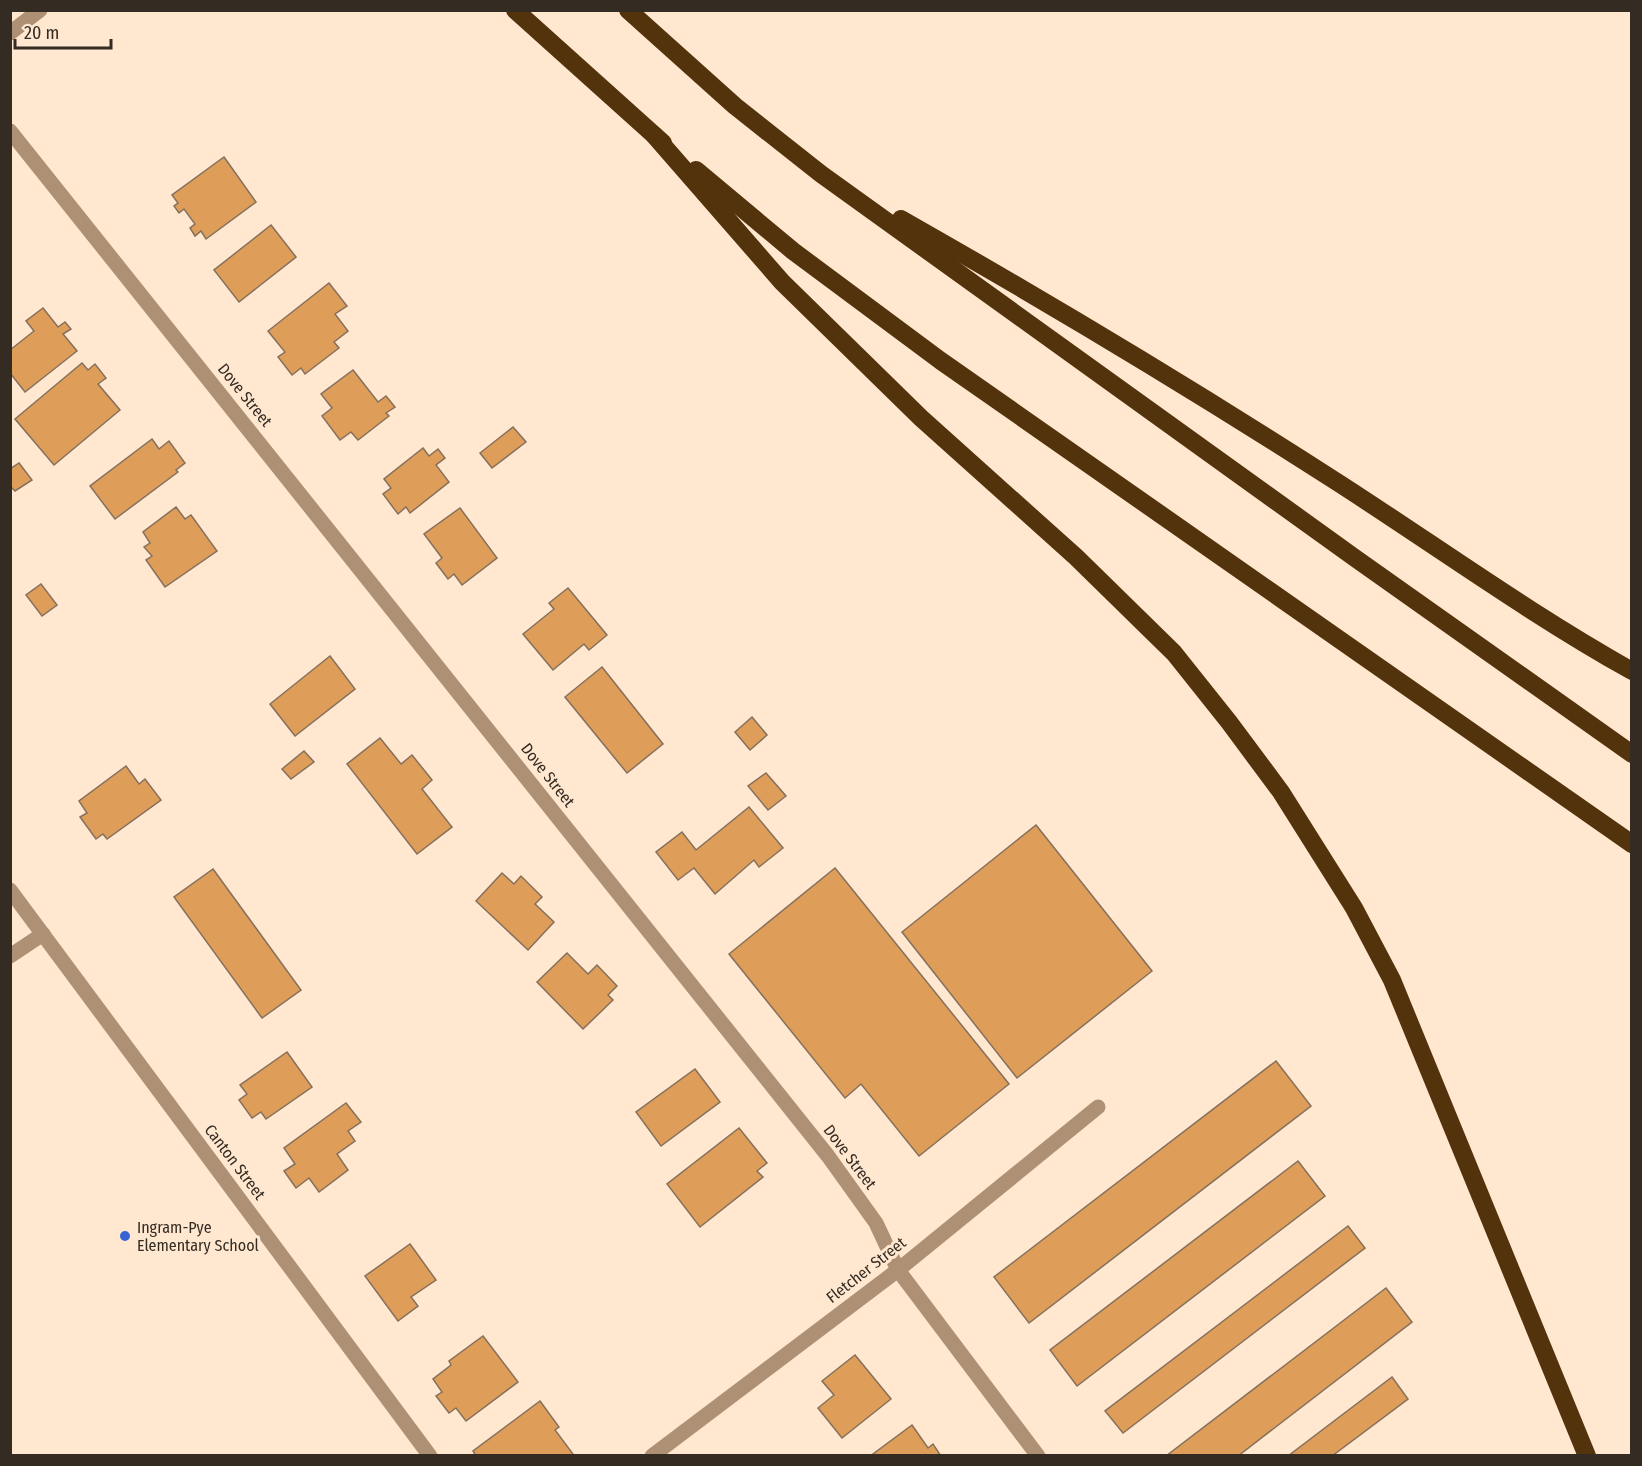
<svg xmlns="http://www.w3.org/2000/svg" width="1642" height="1466" font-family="'Fira Sans Condensed',sans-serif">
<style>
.building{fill:#de9e59;stroke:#85705c;stroke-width:1.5}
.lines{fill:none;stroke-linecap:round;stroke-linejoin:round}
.minor{stroke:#ae9175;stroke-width:15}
.highway{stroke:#53330c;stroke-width:18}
.poi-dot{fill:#3863d3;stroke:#ffe7d0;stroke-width:2}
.labels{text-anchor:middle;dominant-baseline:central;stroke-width:6;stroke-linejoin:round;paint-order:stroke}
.street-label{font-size:16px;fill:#342b22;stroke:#ffe7d0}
.poi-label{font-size:16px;fill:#342b22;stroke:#ffe7d0;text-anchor:start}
</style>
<rect width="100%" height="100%" fill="#ffe7d0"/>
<g class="building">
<path d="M224,157L256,202L206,239L201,231L195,236L190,228L195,224L184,209L179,213L174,206L178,203L172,195Z"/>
<path d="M271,225L296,257L239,302L214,270Z"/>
<path d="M329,283L347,306L335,314L348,331L334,342L339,348L305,374L301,368L292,375L278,357L285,352L268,331Z"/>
<path d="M43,308L58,327L65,322L71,329L63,334L77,351L25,392L10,373V350L34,331L26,321Z"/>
<path d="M82,363L88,370L95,364L106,378L98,384L120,410L54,465L15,419Z"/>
<path d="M353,370L378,402L386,396L395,407L386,413L389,416L358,440L351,432L340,440L322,416L332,408L321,394Z"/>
<path d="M513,427L526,442L492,468L480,453Z"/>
<path d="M152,439L159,449L169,441L185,463L176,470L178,472L115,519L90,486Z"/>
<path d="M423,448L429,456L438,449L445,458L436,465L449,482L410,513L406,507L398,514L383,494L391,488L384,479Z"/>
<path d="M19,463L32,480L15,491L10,486V469Z"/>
<path d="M176,507L185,519L191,515L217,551L165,587L146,560L152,556L144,547L150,543L143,532Z"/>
<path d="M460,508L497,558L462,585L454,574L448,579L436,563L442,558L424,534Z"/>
<path d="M41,584L57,605L42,616L26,595Z"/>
<path d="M568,588L607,635L589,650L584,644L553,670L523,634L554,609L549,603Z"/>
<path d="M330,656L355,689L295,736L270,704Z"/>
<path d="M602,667L663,744L627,773L565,697Z"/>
<path d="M752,717L767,735L750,750L735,732Z"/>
<path d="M380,738L401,764L412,755L432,780L422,789L452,827L417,854L347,764Z"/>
<path d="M304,751L314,762L291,779L282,769Z"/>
<path d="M126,766L139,784L145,779L161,800L107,839L103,834L96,839L80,817L87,813L79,801Z"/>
<path d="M766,773L786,796L768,810L748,786Z"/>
<path d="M749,807L783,848L759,867L754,860L715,894L694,868L678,880L656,852L682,832L696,850Z"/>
<path d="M1036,825L1152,971L1017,1078L902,932Z"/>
<path d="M835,868L1009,1084L919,1156L861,1084L845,1098L729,954Z"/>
<path d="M213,869L301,990L262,1018L174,897Z"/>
<path d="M502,873L514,884L521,876L542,897L535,904L554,922L528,950L476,901Z"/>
<path d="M567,953L588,974L597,965L617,986L608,995L613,1000L583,1029L537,982Z"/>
<path d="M287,1052L312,1087L266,1119L261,1112L252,1118L239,1100L247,1094L240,1085Z"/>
<path d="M1276,1061L1311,1106L1029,1323L994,1277Z"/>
<path d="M695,1069L720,1102L661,1146L636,1112Z"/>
<path d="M346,1103L361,1122L348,1131L355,1141L337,1154L348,1170L319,1192L309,1178L296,1188L284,1171L295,1164L284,1148Z"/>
<path d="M739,1128L767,1163L757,1171L763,1177L700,1227L667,1184Z"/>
<path d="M1298,1161L1325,1196L1077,1386L1050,1350Z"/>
<path d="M1348,1226L1365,1248L1123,1433L1105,1411Z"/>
<path d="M410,1244L436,1280L411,1297L418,1306L398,1321L365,1276Z"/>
<path d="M1386,1288L1412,1322L1238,1456H1166Z"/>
<path d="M483,1336L518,1382L466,1421L456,1408L449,1413L436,1396L442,1392L433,1379L451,1365L449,1361Z"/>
<path d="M855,1355L891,1399L842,1438L818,1408L834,1395L822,1381Z"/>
<path d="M1392,1377L1408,1399L1332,1456H1288Z"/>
<path d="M540,1401L559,1427L555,1430L573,1454L570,1456H476L473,1451Z"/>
<path d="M912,1425L928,1448L933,1444L941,1456H874L873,1454Z"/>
</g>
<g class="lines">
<g class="minor">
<path d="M10,33L40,10"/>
<path d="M10,131L828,1156L876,1223L898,1270L1038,1456"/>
<path d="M10,890L430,1456"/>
<path d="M10,956L43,934"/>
<path d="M652,1456L898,1270L1098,1107"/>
</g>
<g class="highway">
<path d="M515,10L663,143"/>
<path d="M628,10L735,106L821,174L1355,558L1632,754"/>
<path d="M654,135L782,282L921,418L1076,557L1174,653L1229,722L1281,792L1354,908L1392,980L1587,1456"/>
<path d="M696,170L793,251L941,361L1632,844"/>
<path d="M901,219C1049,303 1194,390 1337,482C1435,545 1530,614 1632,671"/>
</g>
</g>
<circle class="poi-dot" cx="125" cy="1236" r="6"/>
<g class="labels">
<g class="street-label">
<text transform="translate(245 395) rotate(51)">Dove Street</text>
<text transform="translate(548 775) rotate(52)">Dove Street</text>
<text transform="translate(850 1157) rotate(53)">Dove Street</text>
<text transform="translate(235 1162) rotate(53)">Canton Street</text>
<text transform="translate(866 1270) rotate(-38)">Fletcher Street</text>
</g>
<g class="poi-label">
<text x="137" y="1227">Ingram-Pye<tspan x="137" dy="18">Elementary School</tspan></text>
</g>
</g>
<rect width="1642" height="1466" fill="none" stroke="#342b22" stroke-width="24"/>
<path d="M15 39v9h96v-9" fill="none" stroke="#342b22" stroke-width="3"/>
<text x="24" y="39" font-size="18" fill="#342b22" stroke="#ffe7d0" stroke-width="4.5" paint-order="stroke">20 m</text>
</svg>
